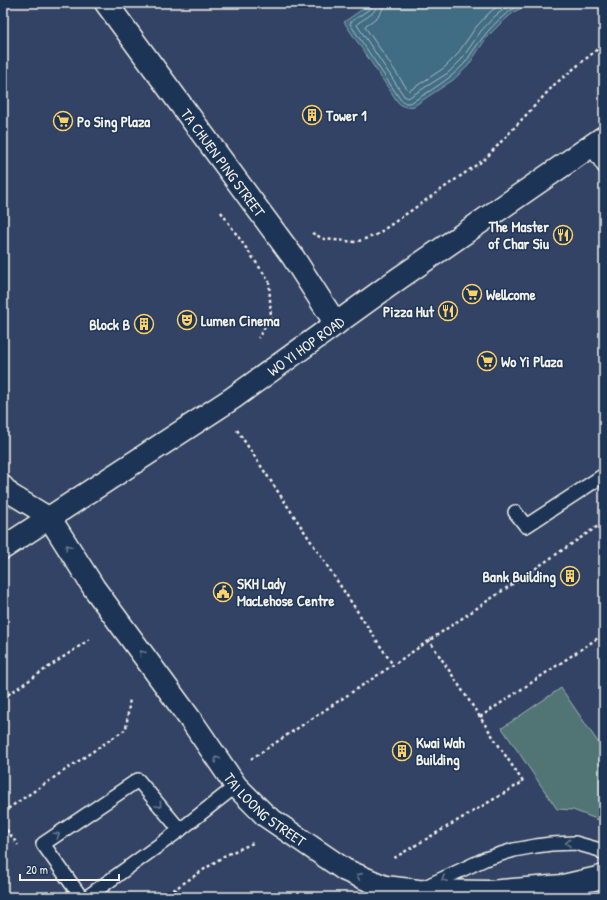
<svg xmlns="http://www.w3.org/2000/svg" width="607" height="900" font-family="'Patrick Hand',sans-serif">
<style>
.green{fill:#517475;stroke:#a2b2ae}
.water{fill:#406c84;stroke:#88a1ac}
.lines{fill:none;stroke-linecap:round;stroke-linejoin:round}
.shore{stroke:#acbcc0;stroke-width:1}
.service-casing{stroke:#f4f1e8;stroke-width:16}
.pedestrian-casing{stroke:#f4f1e8;stroke-width:22}
.minor-casing{stroke:#f4f1e8;stroke-width:25}
.secondary-casing{stroke:#f4f1e8;stroke-width:25}
.path{stroke:#f4f1e8;stroke-width:2.5;stroke-dasharray:3 3;stroke-linecap:butt}
.service{stroke:#1d3557;stroke-width:13}
.pedestrian{stroke:#1d3557;stroke-width:19}
.minor{stroke:#1d3557;stroke-width:22}
.secondary{stroke:#1d3557;stroke-width:22}
.oneway{stroke:#68778a}
.labels{text-anchor:middle;dominant-baseline:central;stroke-width:3;stroke-linejoin:round;paint-order:stroke}
.poi-label{font-size:15px;font-weight:bold;fill:#f4f1e8;stroke:#1d3557;text-anchor:start}
.street-label{font-size:15px;fill:#f4f1e8;stroke:#1d3557}
</style>
<rect width="100%" height="100%" fill="#334365"/>
<filter id="ink" filterUnits="userSpaceOnUse"><feTurbulence type="fractalNoise" baseFrequency=".025" numOctaves="2"/><feDisplacementMap in="SourceGraphic" scale="8" xChannelSelector="R" yChannelSelector="G"/><feConvolveMatrix kernelMatrix="1 2 1 2 8 2 1 2 1" color-interpolation-filters="sRGB"/></filter>
<g filter="url(#ink)">
<path class="green" d="M561,688L604,751V822L573,810L557,809L502,728Z"/>
<path class="water" d="M371,3H531L514,12L500,24L487,37L468,66L453,80L414,106C406,108 402,107 397,101L344,22Z"/>
<g class="lines">
<g class="shore">
<path d="M373,3L371,8L351,22L350,24L400,99C404,103 407,104 412,102C430,91 449,80 464,64C469,58 473,50 478,44C490,27 504,13 523,3"/>
<path d="M378,3C377,13 365,18 358,23L357,25L404,96L408,98L448,73L461,60L481,31L494,17L512,3"/>
<path d="M384,3C383,15 375,19 366,25L365,27L408,90L409,91L444,68L456,56L476,27L489,13L502,3"/>
</g>
<defs>
<g id="service">
<path d="M591,147L604,167"/>
<path d="M515,512L526,526L604,475"/>
<path d="M425,887L485,859L514,850L536,846L551,844L575,843L600,850L604,854"/>
<path d="M81,897L43,844L138,780L180,830"/>
<path d="M87,897L180,830L236,786"/>
</g>
<path id="pedestrian" d="M3,485L11,494L49,517"/>
<g id="minor">
<path id="s1" d="M106,3L293,257L336,324"/>
<path id="s2" d="M49,517L94,588L193,723L236,786L266,816L345,870L385,887L418,891L489,892L563,886L598,878L604,876"/>
</g>
<g id="secondary">
<path id="s3" d="M3,548L233,398L398,279L604,137"/>
</g>
</defs>
<use href="#service" class="service-casing"/>
<use href="#pedestrian" class="pedestrian-casing"/>
<use href="#minor" class="minor-casing"/>
<use href="#secondary" class="secondary-casing"/>
<g class="path">
<path d="M221,212L269,281L271,318L258,338"/>
<path d="M312,233L324,239L356,242L376,235L485,159L555,84L604,44"/>
<path d="M237,430L393,665"/>
<path d="M3,698L90,639"/>
<path d="M480,717L604,634"/>
<path d="M251,759L393,665L604,522"/>
<path d="M3,812L126,729L130,698"/>
<path d="M3,825L18,845"/>
<path d="M394,858L523,782L429,640"/>
<path d="M175,889L181,897"/>
<path d="M163,897L224,856L253,843"/>
</g>
<use href="#service" class="service"/>
<use href="#pedestrian" class="pedestrian"/>
<use href="#minor" class="minor"/>
<use href="#secondary" class="secondary"/>
</g>
<defs><path id="oneway-chevron" d="M-2-3.5L2.5 0L-2 3.5" fill="none" stroke-width="1.6" stroke-linecap="round" stroke-linejoin="round"/></defs>
<g class="oneway">
<use href="#oneway-chevron" transform="translate(68 547) rotate(-122)"/>
<use href="#oneway-chevron" transform="translate(142 653) rotate(-126)"/>
<use href="#oneway-chevron" transform="translate(217 759) rotate(-124)"/>
<use href="#oneway-chevron" transform="translate(159 805) rotate(50)"/>
<use href="#oneway-chevron" transform="translate(57 835) rotate(-34)"/>
<use href="#oneway-chevron" transform="translate(568 843) rotate(177)"/>
<use href="#oneway-chevron" transform="translate(359 876) rotate(-156)"/>
<use href="#oneway-chevron" transform="translate(444 879) rotate(155)"/>
</g>
</g>
<defs>
<symbol id="building-ring" viewBox="-11 -11 22 22"><circle r="9.5" fill="#1d3557" stroke="#ffd166" stroke-width="1.5"/><path d="M-4-6H4V6H1V3H-1V6H-4ZM-2.5-4.3h1.7v1.8h-1.7ZM.8-4.3h1.7v1.8H.8ZM-2.5-1h1.7V.8h-1.7ZM.8-1h1.7V.8H.8Z" fill="#ffd166"/></symbol>
<symbol id="supermarket-ring" viewBox="-11 -11 22 22"><circle r="9.5" fill="#1d3557" stroke="#ffd166" stroke-width="1.5"/><path d="M-6-5.5h2.5l.6 2H6L4.5 2H-2.5L-4.4-4H-6ZM-1.5 3.2a1.3 1.3 0 1 0 .1 0ZM3 3.2a1.3 1.3 0 1 0 .1 0Z" fill="#ffd166"/></symbol>
<symbol id="restaurant-ring" viewBox="-11 -11 22 22"><circle r="9.5" fill="#1d3557" stroke="#ffd166" stroke-width="1.5"/><path d="M-5-6h1v4h1v-4h1v4h1v-4h1v5L-1.5 .5V6h-2V.5L-5-1ZM5-6V6H3V1.5H1.5Q1.5-4 5-6Z" fill="#ffd166"/></symbol>
<symbol id="theatre-ring" viewBox="-11 -11 22 22"><circle r="9.5" fill="#1d3557" stroke="#ffd166" stroke-width="1.5"/><path d="M-5-5.5Q0-4 5-5.5V0Q5 5 0 6Q-5 5-5 0ZM-3.3-2.5H-1v1.5H-3.3ZM1-2.5H3.3v1.5H1ZM-2.8 1Q0 5.5 2.8 1Z" fill="#ffd166"/></symbol>
<symbol id="civic-ring" viewBox="-11 -11 22 22"><circle r="9.5" fill="#1d3557" stroke="#ffd166" stroke-width="1.5"/><path d="M-.6-6.5H3V-4.5H.6V-3L4-1V1h2V6H-6V1h2V-1L-.6-3ZM-1.2 2.5V6h2.4V2.5Z" fill="#ffd166"/></symbol>
</defs>
<g fill-rule="evenodd">
<use href="#building-ring" x="301" y="104" width="22" height="22"/>
<use href="#supermarket-ring" x="52" y="110" width="22" height="22"/>
<use href="#restaurant-ring" x="552" y="224" width="22" height="22"/>
<use href="#supermarket-ring" x="461" y="283" width="22" height="22"/>
<use href="#restaurant-ring" x="437" y="300" width="22" height="22"/>
<use href="#theatre-ring" x="176" y="309" width="22" height="22"/>
<use href="#building-ring" x="133" y="313" width="22" height="22"/>
<use href="#supermarket-ring" x="476" y="350" width="22" height="22"/>
<use href="#building-ring" x="559" y="565" width="22" height="22"/>
<use href="#civic-ring" x="212" y="581" width="22" height="22"/>
<use href="#building-ring" x="391" y="740" width="22" height="22"/>
</g>
<g class="labels">
<g class="poi-label">
<text x="326" y="115">Tower 1</text>
<text x="77" y="121">Po Sing Plaza</text>
<text x="549" y="226" text-anchor="end">The Master<tspan x="549" dy="17">of Char Siu</tspan></text>
<text x="486" y="294">Wellcome</text>
<text x="434" y="311" text-anchor="end">Pizza Hut</text>
<text x="201" y="320">Lumen Cinema</text>
<text x="130" y="324" text-anchor="end">Block B</text>
<text x="501" y="361">Wo Yi Plaza</text>
<text x="556" y="576" text-anchor="end">Bank Building</text>
<text x="237" y="583">SKH Lady<tspan x="237" dy="17">MacLehose Centre</tspan></text>
<text x="416" y="742">Kwai Wah<tspan x="416" dy="17">Building</tspan></text>
</g>
<g class="street-label">
<text stroke="none"><textPath href="#s1" startOffset="198">TA CHUEN PING STREET</textPath></text>
<text stroke="none"><textPath href="#s3" startOffset="364">WO YI HOP ROAD</textPath></text>
<text stroke="none"><textPath href="#s2" startOffset="365">TAI LOONG STREET</textPath></text>
</g>
</g>
<rect width="607" height="900" fill="none" stroke="#1d3557" stroke-width="16"/>
<rect x="8" y="8" width="591" height="884" fill="none" stroke="#f4f1e8" stroke-width="1.5" filter="url(#ink)"/>
<path d="M20 874v6h99v-6" fill="none" stroke="#f4f1e8" stroke-width="2"/>
<text x="26" y="874" font-size="12" fill="#f4f1e8" stroke="#1d3557" stroke-width="3" paint-order="stroke">20 m</text>
</svg>
